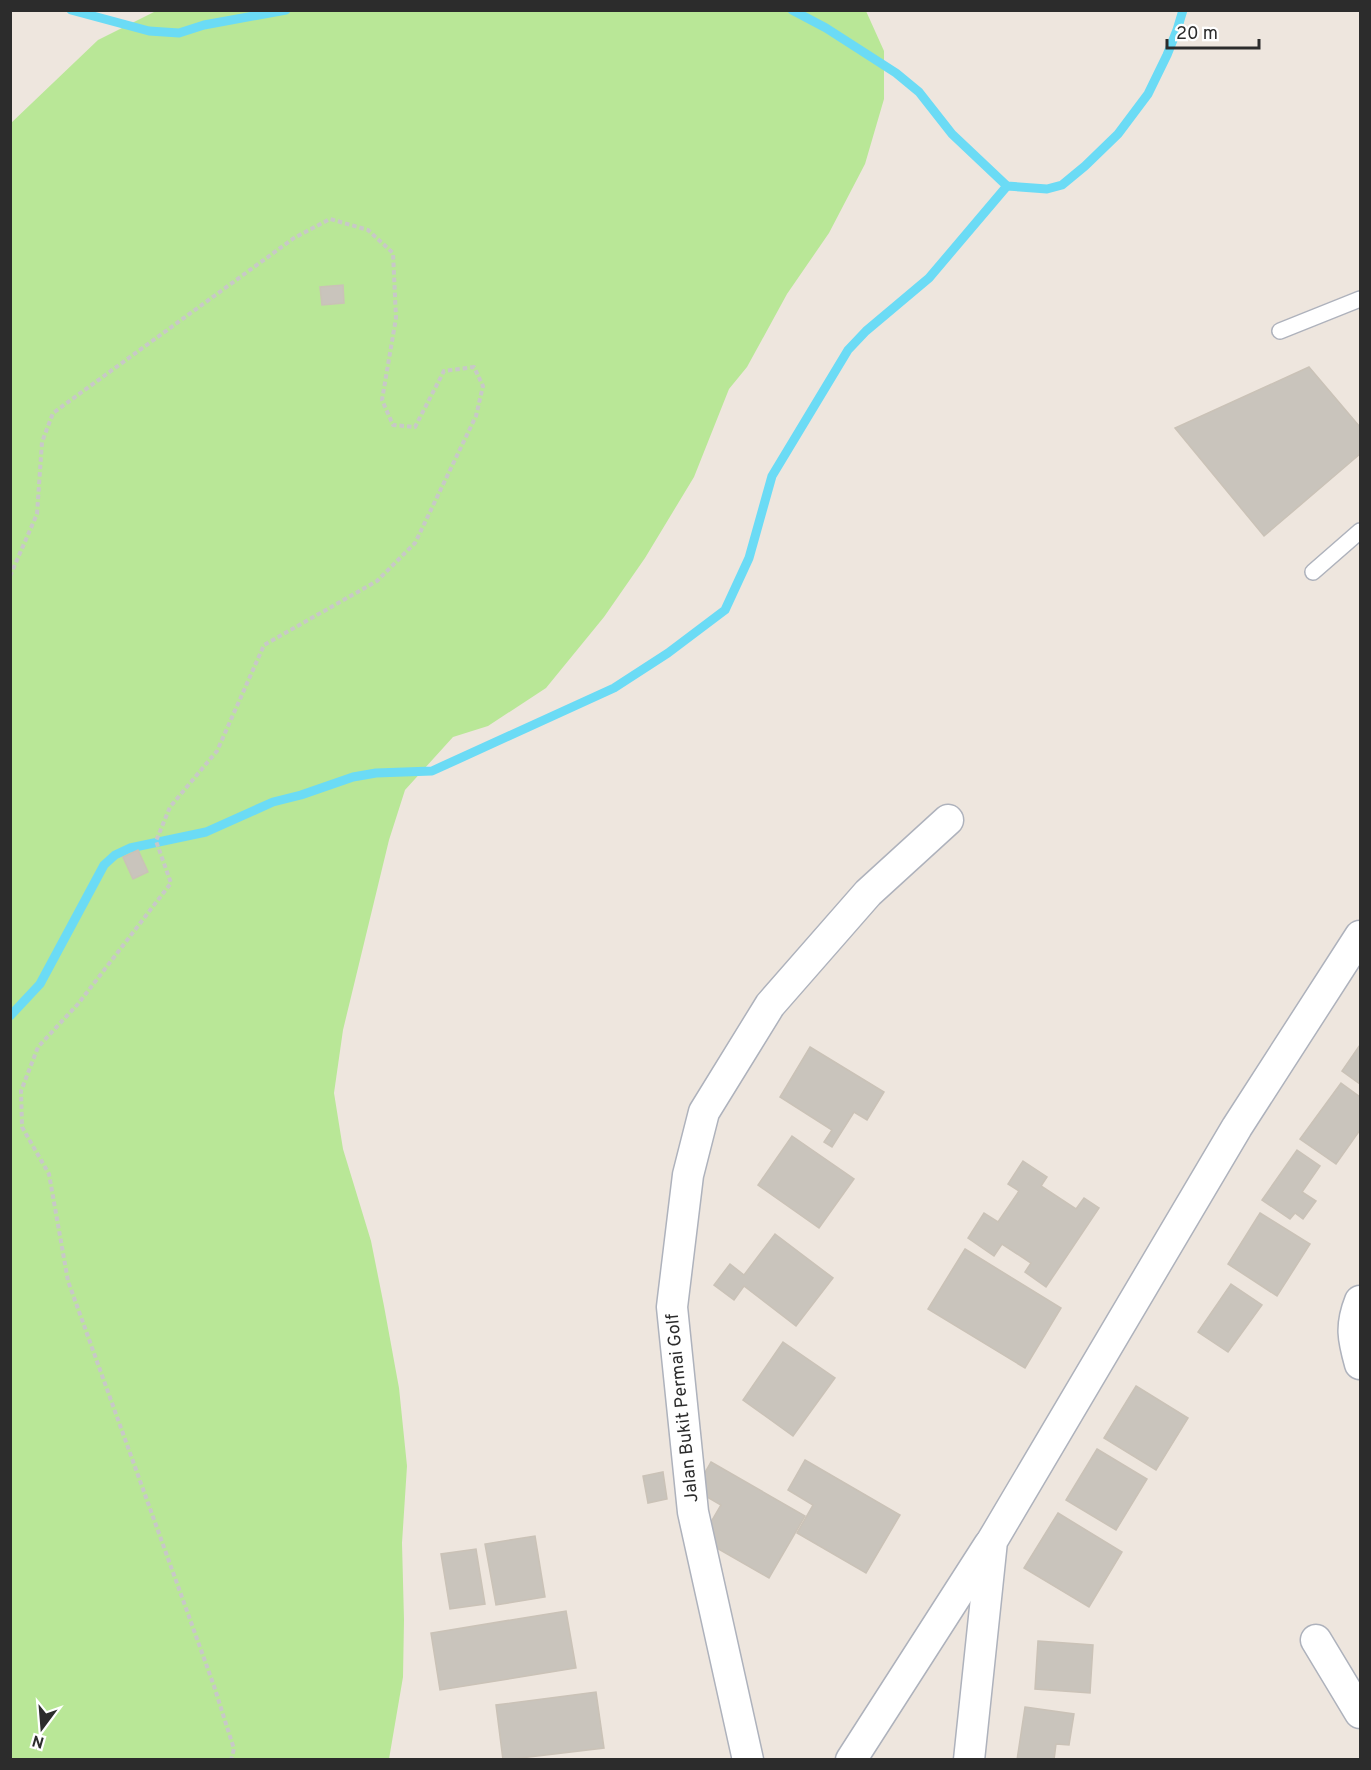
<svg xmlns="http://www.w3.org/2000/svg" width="1371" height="1770" font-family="Overpass,sans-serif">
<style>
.green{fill:#b9e797}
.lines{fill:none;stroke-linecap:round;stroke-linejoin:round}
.stream{stroke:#6bdbf5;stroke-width:9}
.building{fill:#c9c4bc;stroke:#cac2b7;stroke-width:1.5}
.service-casing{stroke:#aeb2bc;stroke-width:18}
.minor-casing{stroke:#aeb2bc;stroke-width:33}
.path{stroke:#c8c8c8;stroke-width:4;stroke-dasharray:4.5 3;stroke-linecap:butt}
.service{stroke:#fff;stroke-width:15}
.minor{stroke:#fff;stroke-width:30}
.labels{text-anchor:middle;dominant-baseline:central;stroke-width:4.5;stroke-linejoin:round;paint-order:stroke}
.street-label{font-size:18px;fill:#2c2c2c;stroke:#fff}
</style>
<rect width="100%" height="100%" fill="#eee6de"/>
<path class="green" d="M156,11H866L884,51V99L865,164L829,233L787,294L747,367L729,389L694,477L645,558L604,617L546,688L488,726L453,737L405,790L389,840L343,1030L334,1093L343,1149L371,1241L384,1306L399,1388L407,1466L402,1543L404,1620L403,1677L389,1759H11L10,124L98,40Z"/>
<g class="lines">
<g class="stream">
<path d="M71,10L149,31L179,33L204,25L286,10"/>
<path d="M792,10L826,28L896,73L919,92L952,134L1007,186L1047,189L1062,185L1085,166L1118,134L1148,94L1167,55L1177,30L1183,10"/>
<path d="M10,1016L40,984L104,865L115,855L130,848L206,832L273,802L301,795L353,777L376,773L432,771L614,688L668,653L725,610L749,558L772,476L848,350L866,331L929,278L1007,186"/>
</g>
</g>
<g class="building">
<path d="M343,285L344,303L322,305L320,287Z"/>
<path d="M1309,367L1360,427V454L1264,536L1175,428Z"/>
<path d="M138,850L148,872L133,879L123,857Z"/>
<path d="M1360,1045V1084L1342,1071Z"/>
<path d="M810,1047L884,1092L867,1120L854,1112L832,1147L824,1142L832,1130L780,1097Z"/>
<path d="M1341,1083L1360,1097V1130L1336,1164L1300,1139Z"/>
<path d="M792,1136L854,1179L819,1228L758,1185Z"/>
<path d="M1297,1150L1320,1166L1302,1192L1316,1201L1303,1219L1295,1213L1290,1219L1262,1200Z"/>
<path d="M1023,1161L1047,1177L1041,1186L1076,1209L1084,1198L1099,1208L1046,1287L1025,1272L1031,1263L1002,1244L994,1256L968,1238L984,1213L998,1222L1019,1191L1008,1184Z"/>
<path d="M1260,1213L1310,1244L1277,1296L1228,1264Z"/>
<path d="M775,1234L833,1278L796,1326L744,1286L734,1300L714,1285L730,1264L744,1275Z"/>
<path d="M965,1249L1061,1308L1025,1368L928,1309Z"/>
<path d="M1231,1284L1262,1305L1228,1352L1198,1332Z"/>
<path d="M783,1342L835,1378L793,1436L743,1400Z"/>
<path d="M1136,1386L1188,1418L1156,1470L1104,1438Z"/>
<path d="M1097,1449L1147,1479L1116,1530L1066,1500Z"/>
<path d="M805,1460L900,1515L866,1573L797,1533L813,1505L788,1490Z"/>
<path d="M711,1462L805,1516L769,1578L701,1539L721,1505L695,1490Z"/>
<path d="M663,1472L667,1499L648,1503L643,1476Z"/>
<path d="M1058,1513L1122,1552L1089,1607L1024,1568Z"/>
<path d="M535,1536L545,1597L496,1605L485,1544Z"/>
<path d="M476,1549L485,1604L450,1609L441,1554Z"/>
<path d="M566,1611L576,1668L440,1690L431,1633Z"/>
<path d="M1038,1641L1093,1645L1090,1693L1035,1689Z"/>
<path d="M596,1692L604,1748L503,1760L496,1705Z"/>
<path d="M1025,1707L1074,1714L1069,1745L1056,1744L1054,1760H1017Z"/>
</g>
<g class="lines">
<defs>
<g id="service">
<path d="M1280,331L1360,299"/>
<path d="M1313,572L1360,531"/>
</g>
<g id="minor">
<path d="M1360,1301C1350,1326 1353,1339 1360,1364"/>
<path d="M1316,1640L1360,1713"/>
<path d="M748,1760L693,1512L672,1307L688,1175L704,1112L770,1005L868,893L948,820"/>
<path d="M851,1760L989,1545"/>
<path d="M969,1760L992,1541L1237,1127L1360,936"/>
</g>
</defs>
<use href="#service" class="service-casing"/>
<use href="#minor" class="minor-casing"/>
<path class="path" d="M10,576L37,514L42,442L53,413L294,238L330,219L368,230L393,253L396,318L382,400L393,425L415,427L444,371L474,367L483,386L476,416L415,543L377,581L264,645L217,751L170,807L156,841L171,883L78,1004L38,1047L21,1091L22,1127L49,1174L68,1281L214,1686L234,1749L231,1760"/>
<use href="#service" class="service"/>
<use href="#minor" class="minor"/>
</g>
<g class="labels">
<g class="street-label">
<text transform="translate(683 1408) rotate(-96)">Jalan Bukit Permai Golf</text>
</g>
</g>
<rect width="1371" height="1770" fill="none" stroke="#2c2c2c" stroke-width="24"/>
<g transform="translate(42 1728) rotate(196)" stroke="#ffffff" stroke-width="4.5" paint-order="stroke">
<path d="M0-4.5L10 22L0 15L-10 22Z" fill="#2c2c2c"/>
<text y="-9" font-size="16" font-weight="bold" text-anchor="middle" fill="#2c2c2c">N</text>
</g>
<path d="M1167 39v9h92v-9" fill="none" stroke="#2c2c2c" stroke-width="3"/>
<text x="1176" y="39" font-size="18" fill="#2c2c2c" stroke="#ffffff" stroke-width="4.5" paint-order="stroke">20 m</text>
</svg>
